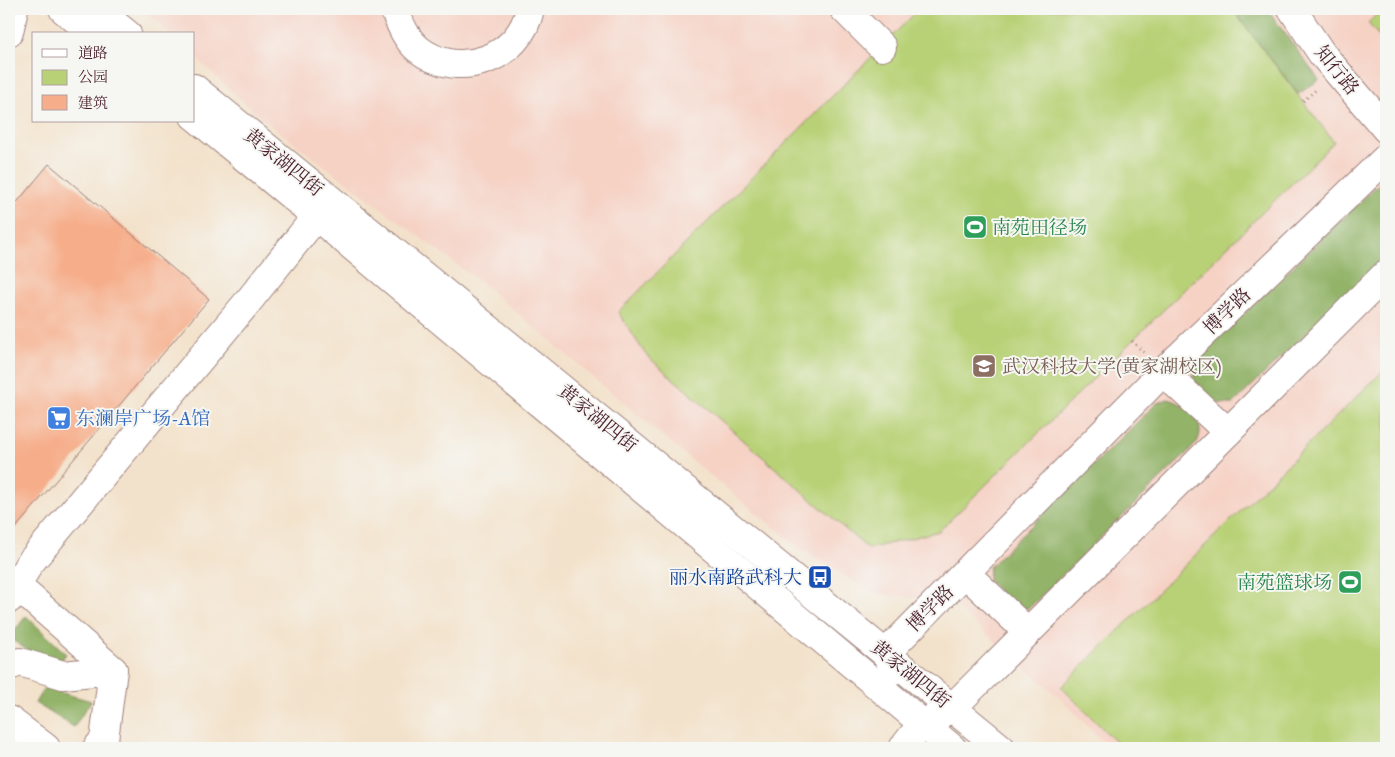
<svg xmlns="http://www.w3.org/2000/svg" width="1395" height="757" font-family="'IM FELL Great Primer','Noto Serif SC',serif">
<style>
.built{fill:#f6d2c5}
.green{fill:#b8d176;stroke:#817850}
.forest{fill:#92b367;stroke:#6e6949}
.building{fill:#f6ad8a}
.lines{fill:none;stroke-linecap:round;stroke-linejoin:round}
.minor-casing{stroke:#9e807b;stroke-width:30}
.path{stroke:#9e807b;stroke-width:3;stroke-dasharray:1 4;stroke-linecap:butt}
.minor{stroke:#fff;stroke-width:28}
.labels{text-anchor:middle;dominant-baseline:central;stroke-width:4;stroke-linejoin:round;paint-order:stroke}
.street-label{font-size:19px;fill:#4a1f2b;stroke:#f6f6f2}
.leisure-label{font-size:19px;fill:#27864d;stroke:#f6f6f2;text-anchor:start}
.education-label{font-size:19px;fill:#785e54;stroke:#f6f6f2;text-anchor:start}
.shop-label{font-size:19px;fill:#366cbe;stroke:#f6f6f2;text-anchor:start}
.transit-label{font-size:19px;fill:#164399;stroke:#f6f6f2;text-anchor:end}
</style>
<rect width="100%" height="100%" fill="#f6f6f2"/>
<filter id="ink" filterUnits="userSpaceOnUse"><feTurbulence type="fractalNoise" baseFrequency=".02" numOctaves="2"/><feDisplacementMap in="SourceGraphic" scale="10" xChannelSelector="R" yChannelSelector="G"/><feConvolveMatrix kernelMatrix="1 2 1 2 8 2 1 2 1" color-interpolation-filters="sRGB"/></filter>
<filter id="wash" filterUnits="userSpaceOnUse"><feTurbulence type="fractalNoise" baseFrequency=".0096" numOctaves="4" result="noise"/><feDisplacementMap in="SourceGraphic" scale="20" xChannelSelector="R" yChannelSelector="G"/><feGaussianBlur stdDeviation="1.12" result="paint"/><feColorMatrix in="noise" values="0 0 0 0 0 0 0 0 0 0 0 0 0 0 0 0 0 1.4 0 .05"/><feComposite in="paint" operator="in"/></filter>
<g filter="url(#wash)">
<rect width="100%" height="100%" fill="#f3e2cb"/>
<path class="built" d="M143,9H1386V748H1109L1061,699L943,596L917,598L873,593L798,547L672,444L489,289L262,119L194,56V34H170Z"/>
<g class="green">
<path d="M919,9H1232L1334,142L939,531L868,549L646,355L618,312Z"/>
<path d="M1382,9H1386V45L1368,23Z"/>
<path d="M1386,368V748H1122L1061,687Z"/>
</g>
<g class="forest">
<path d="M1232,9H1267L1319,80L1298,94Z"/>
<path d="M1386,177V256L1233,404C1205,405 1192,391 1193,363Z"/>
<path d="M1168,399C1182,402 1200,416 1200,432C1200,435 1198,440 1197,443L1029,608L1015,609L988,580L989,567L1157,403Z"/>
<path d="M26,616L66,654L55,668L9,638Z"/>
<path d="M44,688L91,701L74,727L35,703Z"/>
</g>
<g id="blocks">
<path class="building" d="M49,164L209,299L9,536V212Z"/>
</g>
</g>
<g filter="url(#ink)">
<use href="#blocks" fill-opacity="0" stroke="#9e807b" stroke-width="1"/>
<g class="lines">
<defs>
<g id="minor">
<path d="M63,9L94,34"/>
<path d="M96,9L127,34"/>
<path d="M394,9C400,23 405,38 418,49C458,81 520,59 530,9"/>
<path d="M844,9L882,47"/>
<path d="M1292,9L1322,54L1386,129"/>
<path d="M9,32L14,9"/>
<path d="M194,88L1001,748"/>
<path d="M194,116L316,216L952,748"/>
<path d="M1163,372L1228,432"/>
<path d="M965,573L1028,632"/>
<path d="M17,586L113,670L104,740L97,748"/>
<path d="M9,599L29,564L251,298L327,203"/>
<path d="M9,666L20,662L63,675L113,670"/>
<path d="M894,670L886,653L1163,372L1386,158"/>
<path d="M9,720L46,748"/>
<path d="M903,748L922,724L952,708L1386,274"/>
</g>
</defs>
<use href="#minor" class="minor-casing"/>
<g class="path">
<path d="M1303,101L1318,88"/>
<path d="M1132,341L1145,354"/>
</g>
<use href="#minor" class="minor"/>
</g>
</g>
<defs>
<symbol id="stadium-square" viewBox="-11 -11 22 22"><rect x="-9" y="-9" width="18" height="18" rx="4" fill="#2e9e5b" stroke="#f6f6f2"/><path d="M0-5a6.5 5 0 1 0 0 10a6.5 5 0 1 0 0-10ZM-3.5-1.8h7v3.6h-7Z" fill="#fff"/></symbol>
<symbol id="university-square" viewBox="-11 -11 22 22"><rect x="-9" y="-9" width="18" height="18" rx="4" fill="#8d6e63" stroke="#f6f6f2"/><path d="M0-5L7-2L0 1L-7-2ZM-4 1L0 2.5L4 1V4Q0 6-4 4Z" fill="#fff"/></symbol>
<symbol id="supermarket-square" viewBox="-11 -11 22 22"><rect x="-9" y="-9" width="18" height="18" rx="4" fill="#3f7fe0" stroke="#f6f6f2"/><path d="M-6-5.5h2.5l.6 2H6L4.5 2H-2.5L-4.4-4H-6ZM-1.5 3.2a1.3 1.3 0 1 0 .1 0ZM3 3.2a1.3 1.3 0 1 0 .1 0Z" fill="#fff"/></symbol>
<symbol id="bus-square" viewBox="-11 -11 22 22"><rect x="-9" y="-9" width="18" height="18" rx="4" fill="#1a4fb4" stroke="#f6f6f2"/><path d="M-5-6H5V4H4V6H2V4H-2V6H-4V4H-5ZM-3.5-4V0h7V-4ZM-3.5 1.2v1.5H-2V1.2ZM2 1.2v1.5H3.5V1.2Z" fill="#fff"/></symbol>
</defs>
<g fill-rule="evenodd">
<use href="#stadium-square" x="961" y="213" width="28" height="28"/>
<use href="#university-square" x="970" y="352" width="28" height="28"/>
<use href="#supermarket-square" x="45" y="404" width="28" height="28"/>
<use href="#bus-square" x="806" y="563" width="28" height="28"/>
<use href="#stadium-square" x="1336" y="568" width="28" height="28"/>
</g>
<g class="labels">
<g class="street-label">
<text transform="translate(1337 70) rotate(51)">知行路</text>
<text transform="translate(284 162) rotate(39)">黄家湖四街</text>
<text transform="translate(1227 311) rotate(-44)">博学路</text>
<text transform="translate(598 418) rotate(39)">黄家湖四街</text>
<text transform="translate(930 608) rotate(-45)">博学路</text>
<text transform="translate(911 674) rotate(39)">黄家湖四街</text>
</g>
<g class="leisure-label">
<text x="992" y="227">南苑田径场</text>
<text x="1332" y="582" text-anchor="end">南苑篮球场</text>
</g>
<g class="education-label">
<text x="1002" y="366">武汉科技大学(黄家湖校区)</text>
</g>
<g class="shop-label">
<text x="76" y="418">东澜岸广场-A馆</text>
</g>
<g class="transit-label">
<text x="802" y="577">丽水南路武科大</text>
</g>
</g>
<rect width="1395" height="757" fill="none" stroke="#f6f6f2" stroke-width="30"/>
<rect x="32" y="32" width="162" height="90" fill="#f6f6f2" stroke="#b1a0a2"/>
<rect x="42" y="49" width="25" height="8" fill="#ffffff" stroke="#b1a0a2"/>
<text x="78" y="58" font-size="15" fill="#4a1f2b">道路</text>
<rect x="42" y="70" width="25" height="15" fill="#b8d176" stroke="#b1a0a2"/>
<text x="78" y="82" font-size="15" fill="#4a1f2b">公园</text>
<rect x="42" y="95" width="25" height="15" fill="#f6ad8a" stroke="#b1a0a2"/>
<text x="78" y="108" font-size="15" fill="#4a1f2b">建筑</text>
</svg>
